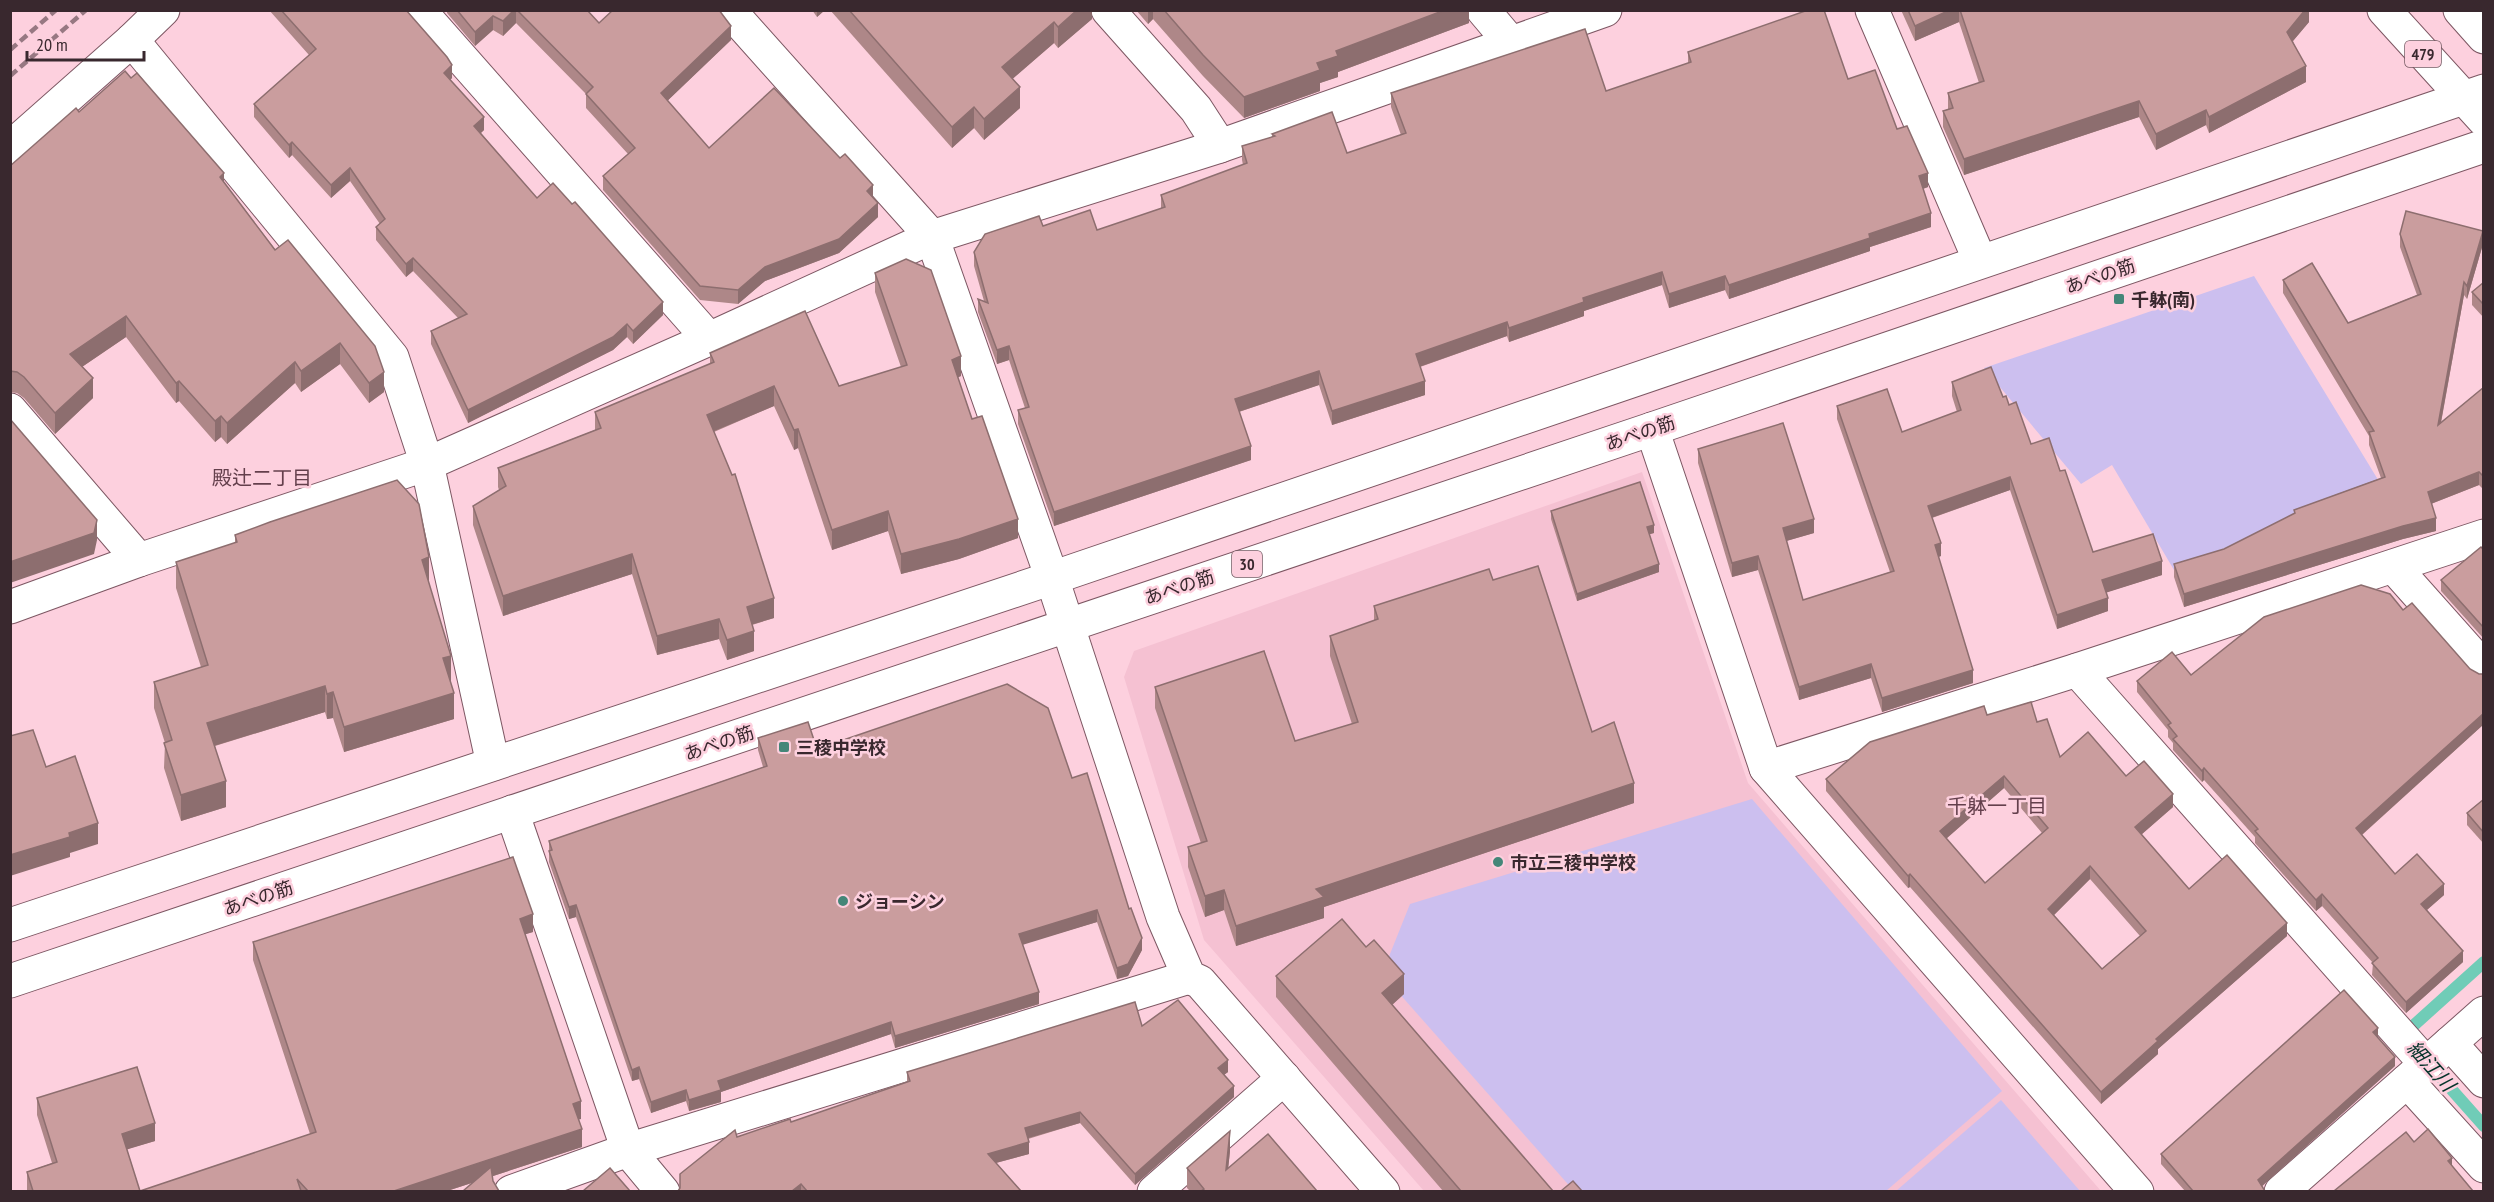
<svg xmlns="http://www.w3.org/2000/svg" width="2494" height="1202" font-family="'PT Sans Narrow','Noto Sans JP',sans-serif">
<style>
.built{fill:#f5c1d2}
.green{fill:#ccbfef}
.lines{fill:none;stroke-linecap:round;stroke-linejoin:round}
.stream{stroke:#70ccb7;stroke-width:12}
.minor-casing{stroke:#7d5763;stroke-width:35}
.tertiary-casing{stroke:#7d5763;stroke-width:35}
.primary-casing{stroke:#7d5763;stroke-width:35}
.trunk-casing{stroke:#7d5763;stroke-width:35}
.minor{stroke:#fff;stroke-width:33}
.tertiary{stroke:#fff;stroke-width:33}
.primary{stroke:#fff;stroke-width:33}
.trunk{stroke:#fff;stroke-width:33}
.rail{stroke:#977882;stroke-width:4.5;stroke-dasharray:9 4.5;stroke-linecap:butt}
.wall{fill:#ae8788;fill-rule:evenodd}
.shaded-wall{fill:#8d6e6f}
.building{fill:#ca9d9e;stroke:#8d6e6f;stroke-width:1.5;fill-rule:evenodd}
.poi-dot{fill:#448678;stroke:#fdd0de;stroke-width:2}
.labels{text-anchor:middle;dominant-baseline:central;stroke-width:5;stroke-linejoin:round;paint-order:stroke}
.shield{fill:#fdd0de;stroke:#745a63;stroke-width:1.5}
.shield-label{font-size:16px;font-weight:bold;fill:#39282e}
.street-label{font-size:18px;fill:#39282e;stroke:#fdd0de}
.poi-label{font-size:18px;font-weight:bold;fill:#39282e;stroke:#fdd0de;text-anchor:start}
.neighbourhood-label{font-size:20px;fill:#643f4c;stroke:#fdd0de}
.water-label{font-size:20px;font-style:italic;fill:#043229;stroke:#fdd0de}
</style>
<rect width="100%" height="100%" fill="#fdd0de"/>
<path class="built" d="M1642,472L1748,783L2101,1191H1424L1204,940L1124,677L1134,651Z"/>
<g class="green">
<path d="M2254,276L2380,483L2174,570L2112,465L2081,484L1984,368Z"/>
<path d="M1752,799L2002,1091L1886,1191H1574L1382,974L1410,904Z"/>
<path d="M2001,1100L2080,1191H1896Z"/>
</g>
<g class="lines">
<g class="stream">
<path d="M2403,1035L2484,962"/>
<path d="M2429,1064L2484,1126"/>
</g>
<defs>
<g id="minor">
<path d="M419,10L709,339"/>
<path d="M729,10L932,237"/>
<path d="M1108,10L1196,109L1220,146"/>
<path d="M1483,10L1510,42"/>
<path d="M1872,10L1980,261"/>
<path d="M132,40L163,10"/>
<path d="M10,148L132,40L392,357L427,464L493,764"/>
<path d="M10,410L139,560"/>
<path d="M1652,429L1766,768L2137,1192"/>
<path d="M2394,567L2484,668"/>
<path d="M10,607L139,560L427,464L709,339L932,237L1220,146L1605,10"/>
<path d="M2077,670L2426,1064"/>
<path d="M512,812L628,1150L663,1192"/>
<path d="M2450,1043L2484,1081"/>
<path d="M2407,1081L2484,1166"/>
<path d="M511,1192L628,1150L1189,977"/>
<path d="M1154,1192L1284,1078"/>
<path d="M2281,1192L2484,1013"/>
</g>
<g id="tertiary">
<path d="M932,237L1052,578L1163,917L1189,977L1200,982L1383,1192"/>
<path d="M1766,768L2077,670L2484,536"/>
</g>
<g id="primary">
<path d="M10,925L1052,578L2484,91"/>
<path d="M10,981L1652,429L2484,146"/>
</g>
<g id="trunk">
<path d="M2384,10L2484,120"/>
<path d="M2460,10L2484,37"/>
</g>
</defs>
<use href="#minor" class="minor-casing"/>
<use href="#tertiary" class="tertiary-casing"/>
<use href="#primary" class="primary-casing"/>
<use href="#trunk" class="trunk-casing"/>
<use href="#minor" class="minor"/>
<use href="#tertiary" class="tertiary"/>
<use href="#primary" class="primary"/>
<use href="#trunk" class="trunk"/>
<g class="rail">
<path d="M10,50L56,10"/>
<path d="M10,76L86,10"/>
</g>
</g>
<g class="wall">
<path d="M269,10H406L452,78L450,80L484,130L481,133L537,198L663,315L633,344L627,337L613,350L468,423L431,344V331L458,318L413,271L406,277L376,240V227L380,224L350,181L331,198L292,155L289,158L254,117V104L309,55Z"/>
<path d="M447,10H587L599,23L731,40L667,101L709,148L873,198L878,217L839,253L765,281L738,304L700,300L603,190V176L628,154L586,108V94L516,23L503,36L493,30L475,46L447,13Z"/>
<path d="M812,10H825L817,17Z"/>
<path d="M830,10H1092V19L1058,48L1054,43L1012,79L1020,108L984,140L974,128L952,148Z"/>
<path d="M1136,10H1469V23L1338,72V77L1320,83V91L1244,118L1203,76L1153,19L1148,24Z"/>
<path d="M1901,10H2309V22L2293,41L2306,82L2209,133L2206,125L2156,150L2139,117L1964,175L1943,127V111L1948,109V93L1979,83L1959,22L1915,41Z"/>
<path d="M1688,52L1848,79L1897,129L1928,187L1923,189L1931,227L1870,247V251L1729,299L1725,290L1669,308L1662,285L1584,311V316L1509,342L1507,336L1420,367L1425,395L1332,425L1319,385L1239,412L1251,460L1054,526L1018,424V410L1025,408L1009,360L997,364L978,312V299L984,301L974,266V252L1043,226L1097,230L1161,209V195L1243,165L1242,160V146L1272,137V134L1347,153L1401,135L1391,107V93L1606,91L1688,63Z"/>
<path d="M79,112L224,182L384,392L369,403L340,364L301,392L295,383L227,444L221,437L215,442L179,401L176,403L126,337L82,367L93,398L55,434L24,398L17,393L10,392V166Z"/>
<path d="M2400,234L2483,244L2467,299L2464,295L2441,423L2484,387V490L2479,485L2431,504L2436,531L2403,539L2184,607L2174,577V564L2224,549L2294,514V510L2381,478L2369,445V436L2283,293V280L2348,323L2417,295L2400,247Z"/>
<path d="M875,273L961,376L958,377L972,419L1018,538L959,559L901,574L888,531L832,550L798,448L794,450L774,406L714,432L774,618L752,625L754,651L727,660L719,639L657,655L632,574L503,616L473,525V506L499,490L498,487V468L595,430V412L710,364V353L839,386L901,367L875,292Z"/>
<path d="M2484,282V318L2472,305V292Z"/>
<path d="M1952,382L2003,397L2009,405L2031,444L2060,471L2093,552L2162,575L2107,592L2108,611L2057,629L2010,490L1932,518L1941,556L1938,557L1973,683L1882,712L1871,678L1799,700L1758,570L1732,577L1698,463V449L1814,533L1786,541L1803,600L1890,572L1837,419V406L1902,432L1957,412L1952,396Z"/>
<path d="M1551,511L1654,533L1649,534L1659,572L1577,601L1551,519Z"/>
<path d="M235,535L429,583L451,681L450,682L454,719L344,752L333,718L327,719L325,712L215,746L226,807L181,821L164,768L165,743L154,708V682L201,667L176,588V562L235,543Z"/>
<path d="M2484,550V639L2441,591V580Z"/>
<path d="M1493,580L1592,732L1634,803L1324,907V918L1236,946L1224,910L1205,917L1188,867V847L1201,843L1155,708V687L1295,741L1352,724L1330,656V636L1374,621V606Z"/>
<path d="M2403,610L2470,669L2479,674H2484V724L2362,835L2395,874L2444,895L2427,910L2463,962L2406,1013L2372,975L2373,963L2322,906L2316,911L2255,843V837L2204,780L2202,782L2173,750V743L2168,737V730L2137,692V681L2191,675Z"/>
<path d="M1987,715L2037,722L2060,757L2126,776L2173,807L2141,835L2189,889L2287,936L2158,1049V1054L2101,1104L1910,887L1908,888L1826,791V779ZM2004,788L2042,833L1985,883L1946,839ZM2090,879L2140,936L2102,969L2054,915Z"/>
<path d="M758,738L817,749L1072,778L1142,950L1128,976L1117,979L1097,922L1022,944L1039,1004L895,1048L891,1034L721,1092V1102L689,1111L686,1101L651,1113L639,1079L632,1081L576,917L569,919L549,862V841L763,767L758,750Z"/>
<path d="M2484,799V844L2467,825V813Z"/>
<path d="M533,932L525,934L581,1119H579L582,1147L447,1191H27V1172L52,1163L37,1115V1098L155,1141L127,1149L140,1191L310,1134L253,960V942Z"/>
<path d="M1276,976L1404,994L1392,1005L1553,1191H1443L1276,997Z"/>
<path d="M1142,1026L1228,1072L1224,1075L1234,1097L1135,1185L1080,1123L1028,1139L1029,1154L996,1163L1021,1191H678L737,1137L791,1122L907,1082V1072Z"/>
<path d="M2395,1066L2261,1186L2265,1191H2185L2161,1164V1154Z"/>
<path d="M1230,1151L1228,1168L1317,1191H1190L1187,1188V1168Z"/>
</g>
<g class="shaded-wall">
<path d="M514,10H516V23L503,36V21Z"/>
<path d="M817,10H825L817,17Z"/>
<path d="M1077,10H1092V19L1058,48V27Z"/>
<path d="M1148,10H1153V19L1148,24Z"/>
<path d="M1445,10H1469V23L1338,72V77L1320,83V91L1244,118V97L1317,63L1336,51Z"/>
<path d="M1950,10H1959V22L1915,41V26Z"/>
<path d="M2305,10H2309V22L2287,48V32Z"/>
<path d="M493,16V30L475,46V32Z"/>
<path d="M1054,22V43L1002,88V67Z"/>
<path d="M731,26V40L661,107V93Z"/>
<path d="M452,65V78L444,86V73Z"/>
<path d="M2306,66V82L2209,133V117Z"/>
<path d="M1020,87V108L984,140V119Z"/>
<path d="M2139,101V117L1964,175V159Z"/>
<path d="M974,107V128L952,148V127Z"/>
<path d="M2206,110V125L2156,150V134Z"/>
<path d="M484,117V130L474,139V126Z"/>
<path d="M292,142V155L289,158V145Z"/>
<path d="M350,168V181L331,198V185Z"/>
<path d="M224,173V193L220,177Z"/>
<path d="M1928,173V187L1919,190V176Z"/>
<path d="M873,185V200L867,191Z"/>
<path d="M878,203V217L839,253L765,281L738,304V290L765,267Z"/>
<path d="M1931,213V227L1870,247V251L1729,299V285L1869,234Z"/>
<path d="M2483,231V244L2467,299V286Z"/>
<path d="M413,258V271L406,277V264Z"/>
<path d="M1662,272V285L1584,311V316L1509,342V328L1583,298Z"/>
<path d="M1725,276V290L1669,308V294Z"/>
<path d="M2464,282V295L2438,438V425Z"/>
<path d="M663,302V315L633,344V331Z"/>
<path d="M126,316V337L70,375V354Z"/>
<path d="M1507,322V336L1416,368V354Z"/>
<path d="M627,324V337L613,350L468,423V410Z"/>
<path d="M340,343V364L301,392V371Z"/>
<path d="M1009,346V360L997,364V350Z"/>
<path d="M961,356V376L952,380V360Z"/>
<path d="M295,362V383L227,444V423Z"/>
<path d="M1319,371V385L1235,413V399Z"/>
<path d="M384,372V392L369,403V383Z"/>
<path d="M93,378V398L55,434V413Z"/>
<path d="M179,381V401L176,403V383Z"/>
<path d="M1425,381V395L1332,425V411Z"/>
<path d="M774,386V406L707,434V415Z"/>
<path d="M221,416V437L215,442V421Z"/>
<path d="M798,429V448L794,450V430Z"/>
<path d="M1251,446V460L1054,526V512Z"/>
<path d="M2479,472V485L2428,505V492Z"/>
<path d="M2010,477V490L1928,519V506Z"/>
<path d="M888,511V531L832,550V530Z"/>
<path d="M2436,518V531L2403,539L2184,607V594L2403,526Z"/>
<path d="M1018,519V538L959,559L901,574V554Z"/>
<path d="M1814,519V533L1783,542V528Z"/>
<path d="M97,520V540L94,554L10,583V562Z"/>
<path d="M1654,525V533L1647,535V527Z"/>
<path d="M1941,543V556L1935,558V545Z"/>
<path d="M632,554V574L503,616V596Z"/>
<path d="M1758,556V570L1732,577V563Z"/>
<path d="M429,557V583L422,560Z"/>
<path d="M2162,561V575L2102,594V580Z"/>
<path d="M1659,564V572L1577,601V594Z"/>
<path d="M774,598V618L747,626V607Z"/>
<path d="M2108,598V611L2057,629V615Z"/>
<path d="M719,619V639L657,655V636Z"/>
<path d="M754,631V651L727,660V640Z"/>
<path d="M451,656V681L443,684V658Z"/>
<path d="M1871,664V678L1799,700V687Z"/>
<path d="M1973,670V683L1882,712V698Z"/>
<path d="M325,686V712L207,748V723Z"/>
<path d="M333,692V718L327,719V694Z"/>
<path d="M454,693V719L344,752V727Z"/>
<path d="M2484,713V724L2356,840V828Z"/>
<path d="M2204,768V780L2202,782V771Z"/>
<path d="M2004,776V788L1940,844V831Z"/>
<path d="M226,781V807L181,821V795Z"/>
<path d="M1634,783V803L1324,907V918L1236,946V926L1316,889Z"/>
<path d="M2173,794V807L2135,840V827Z"/>
<path d="M98,823V844L70,853V857L10,876V855L69,833Z"/>
<path d="M2090,866V879L2048,921V909Z"/>
<path d="M1910,874V887L1908,888V876Z"/>
<path d="M2444,884V895L2421,915V904Z"/>
<path d="M1224,890V910L1205,917V896Z"/>
<path d="M2322,894V906L2316,911V900Z"/>
<path d="M576,905V917L569,919V907Z"/>
<path d="M1097,910V922L1019,946V934Z"/>
<path d="M533,914V932L520,936V919Z"/>
<path d="M2287,923V936L2158,1049V1054L2101,1104V1092L2156,1039Z"/>
<path d="M1142,938V950L1128,976L1117,979V968Z"/>
<path d="M2463,951V962L2406,1013V1002Z"/>
<path d="M1404,974V994L1382,1014V993Z"/>
<path d="M1039,992V1004L895,1048V1036Z"/>
<path d="M891,1022V1034L721,1092V1102L689,1111V1100L718,1081Z"/>
<path d="M2378,1028V1038L2373,1032Z"/>
<path d="M2395,1057V1066L2258,1190V1180Z"/>
<path d="M1228,1060V1072L1218,1079V1068Z"/>
<path d="M639,1067V1079L632,1081V1070Z"/>
<path d="M1234,1086V1097L1135,1185V1174Z"/>
<path d="M686,1090V1101L651,1113V1102Z"/>
<path d="M581,1101V1119L573,1121V1104Z"/>
<path d="M1080,1112V1123L1025,1139V1128Z"/>
<path d="M155,1123V1141L122,1151V1134Z"/>
<path d="M582,1129V1147L447,1191H394Z"/>
<path d="M1230,1131V1151L1226,1190V1170Z"/>
<path d="M1029,1142V1154L988,1165V1154Z"/>
<path d="M2452,1158V1167L2448,1161Z"/>
<path d="M801,1184V1191H792Z"/>
</g>
<g class="building">
<path d="M281,10H406L447,57L452,65L444,73L484,117L474,126L537,198L553,183L572,204L575,202L663,302L633,331L627,324L613,337L468,410L431,331L467,314L413,258L406,264L376,227L385,219L350,168L331,185L292,142L289,145L254,104L316,49Z"/>
<path d="M457,10H514L503,21L493,16L475,32Z"/>
<path d="M517,10H587L599,23L613,10H719L731,26L661,93L709,148L774,88L840,158L845,154L873,185L867,191L878,203L839,239L765,267L738,290L700,286L603,176L635,148L586,94L593,87Z"/>
<path d="M849,10H1077L1058,27L1054,22L1002,67L1020,87L984,119L974,107L952,127Z"/>
<path d="M1164,10H1445L1336,51L1338,56L1317,63L1320,70L1244,97L1203,55Z"/>
<path d="M1808,10H1824L1848,79L1875,70L1897,129L1907,126L1928,173L1919,176L1931,213L1869,234L1870,238L1729,285L1725,276L1669,294L1662,272L1583,298L1584,302L1509,328L1507,322L1416,354L1425,381L1332,411L1319,371L1235,399L1251,446L1054,512L1018,410L1029,407L1009,346L997,350L978,299L988,303L974,252L985,234L1039,216L1043,226L1090,210L1097,230L1165,207L1161,195L1247,163L1242,146L1275,136L1272,134L1332,112L1347,153L1406,133L1391,93L1585,29L1606,91L1691,62L1688,52Z"/>
<path d="M1908,10H1950L1915,26Z"/>
<path d="M1960,10H2305L2287,32L2306,66L2209,117L2206,110L2156,134L2139,101L1964,159L1943,111L1953,108L1948,93L1984,81Z"/>
<path d="M125,71L131,78L137,73L224,173L220,177L275,250L288,240L375,346L384,372L369,383L340,343L301,371L295,362L227,423L221,416L215,421L179,381L176,383L126,316L70,354L93,378L55,413L24,377L17,372L10,371V166L76,108L79,112Z"/>
<path d="M2406,211L2483,231L2467,286L2464,282L2438,425L2484,387V477L2479,472L2428,492L2436,518L2403,526L2184,594L2174,564L2224,549L2295,513L2294,510L2385,477L2369,432L2374,431L2283,280L2312,263L2348,323L2421,294L2400,234Z"/>
<path d="M906,259L931,270L961,356L952,360L972,419L982,416L1018,519L959,539L901,554L888,511L832,530L798,429L794,430L774,386L707,415L732,475L735,474L774,598L747,607L754,631L727,640L719,619L657,636L632,554L503,596L473,506L506,486L498,468L601,428L595,412L714,362L710,353L805,311L839,386L907,365L875,273Z"/>
<path d="M2484,282V305L2472,292Z"/>
<path d="M1991,367L2003,397L2006,396L2009,405L2016,402L2031,444L2049,438L2060,471L2065,470L2093,552L2153,534L2162,561L2102,580L2108,598L2057,615L2010,477L1928,506L1941,543L1935,545L1973,670L1882,698L1871,664L1799,687L1758,556L1732,563L1698,449L1783,423L1814,519L1783,528L1803,600L1894,571L1837,406L1887,389L1902,432L1961,410L1952,382Z"/>
<path d="M10,419L97,520L94,533L10,562Z"/>
<path d="M397,480L419,504L429,557L422,560L451,656L443,658L454,693L344,727L333,692L327,694L325,686L207,723L226,781L181,795L164,743L172,740L154,682L208,665L176,562L237,542L235,535L270,522Z"/>
<path d="M1640,482L1654,525L1647,527L1659,564L1577,594L1551,511Z"/>
<path d="M2481,547L2484,550V628L2441,580Z"/>
<path d="M1538,566L1592,732L1614,722L1634,783L1316,889L1324,897L1236,926L1224,890L1205,896L1188,847L1207,841L1155,687L1264,651L1295,741L1358,722L1330,636L1378,619L1374,606L1489,569L1493,580Z"/>
<path d="M2361,585L2390,594L2403,610L2412,603L2470,669L2479,674H2484V713L2356,828L2395,874L2417,854L2444,884L2421,904L2463,951L2406,1002L2372,963L2378,958L2322,894L2316,900L2255,831L2258,829L2204,768L2202,771L2173,739L2177,736L2168,725L2171,723L2137,681L2172,652L2191,675L2264,617Z"/>
<path d="M1007,684L1048,708L1072,778L1087,773L1129,909L1131,908L1142,938L1128,964L1117,968L1097,910L1019,934L1039,992L895,1036L891,1022L718,1081L721,1090L689,1100L686,1090L651,1102L639,1067L632,1070L576,905L569,907L549,851L552,850L549,841L767,766L758,738L808,722L817,749Z"/>
<path d="M2031,702L2037,722L2047,719L2060,757L2088,732L2126,776L2144,761L2173,794L2135,827L2189,889L2227,855L2287,923L2156,1039L2158,1041L2101,1092L1910,874L1908,876L1826,779L1870,742L1984,706L1987,715ZM2004,776L2048,828L1985,883L1940,831ZM2090,866L2146,931L2102,969L2048,909Z"/>
<path d="M33,730L46,767L75,756L98,823L69,833L70,837L10,855V736Z"/>
<path d="M2484,799V833L2467,813Z"/>
<path d="M513,857L533,914L520,919L581,1101L573,1104L582,1129L394,1191H308L297,1179L301,1191H33L27,1172L57,1162L37,1098L137,1067L155,1123L122,1134L140,1191L316,1132L253,942Z"/>
<path d="M1342,919L1366,947L1374,940L1404,974L1382,993L1553,1191H1461L1276,976Z"/>
<path d="M2344,990L2378,1028L2373,1032L2395,1057L2258,1180L2265,1191H2193L2161,1154Z"/>
<path d="M1178,1000L1228,1060L1218,1068L1234,1086L1135,1174L1080,1112L1025,1128L1029,1142L988,1154L1021,1191H807L801,1184L792,1191H678L680,1188V1174L735,1130L737,1137L790,1119L791,1122L910,1081L907,1072L1135,1002L1142,1026Z"/>
<path d="M2428,1129L2452,1158L2448,1161L2473,1191H2334L2406,1132L2414,1142Z"/>
<path d="M1230,1131L1226,1170L1268,1134L1317,1191H1201L1204,1189L1187,1168Z"/>
<path d="M491,1167L493,1181L499,1191H463Z"/>
<path d="M610,1168L630,1191H583Z"/>
<path d="M1573,1181L1582,1191H1561Z"/>
</g>
<g class="poi-dot">
<rect x="2113" y="293" width="12" height="12" rx="3"/>
<rect x="778" y="741" width="12" height="12" rx="3"/>
<circle cx="1498" cy="862" r="6"/>
<circle cx="843" cy="901" r="6"/>
</g>
<g class="labels">
<g class="shield">
<rect x="2405" y="41" width="36" height="26" rx="4.5"/>
<rect x="1232" y="551" width="30" height="26" rx="4.5"/>
</g>
<g class="shield-label">
<text x="2423" y="54">479</text>
<text x="1247" y="564">30</text>
</g>
<g class="street-label">
<text transform="translate(2100 276) rotate(-19)">あべの筋</text>
<text transform="translate(1640 433) rotate(-19)">あべの筋</text>
<text transform="translate(1179 587) rotate(-19)">あべの筋</text>
<text transform="translate(719 743) rotate(-19)">あべの筋</text>
<text transform="translate(258 898) rotate(-19)">あべの筋</text>
</g>
<g class="poi-label">
<text x="2131" y="299">千躰(南)</text>
<text x="796" y="747">三稜中学校</text>
<text x="1510" y="862">市立三稜中学校</text>
<text x="855" y="901">ジョーシン</text>
</g>
<g class="neighbourhood-label">
<text x="262" y="478">殿辻二丁目</text>
<text x="1997" y="806">千躰一丁目</text>
</g>
<g class="water-label">
<text transform="translate(2431 1066) rotate(48)">細江川</text>
</g>
</g>
<rect width="2494" height="1202" fill="none" stroke="#39282e" stroke-width="24"/>
<path d="M27 51v9h117v-9" fill="none" stroke="#39282e" stroke-width="3"/>
<text x="36" y="51" font-size="18" fill="#39282e" stroke="#fdd0de" stroke-width="4.5" paint-order="stroke">20 m</text>
</svg>
